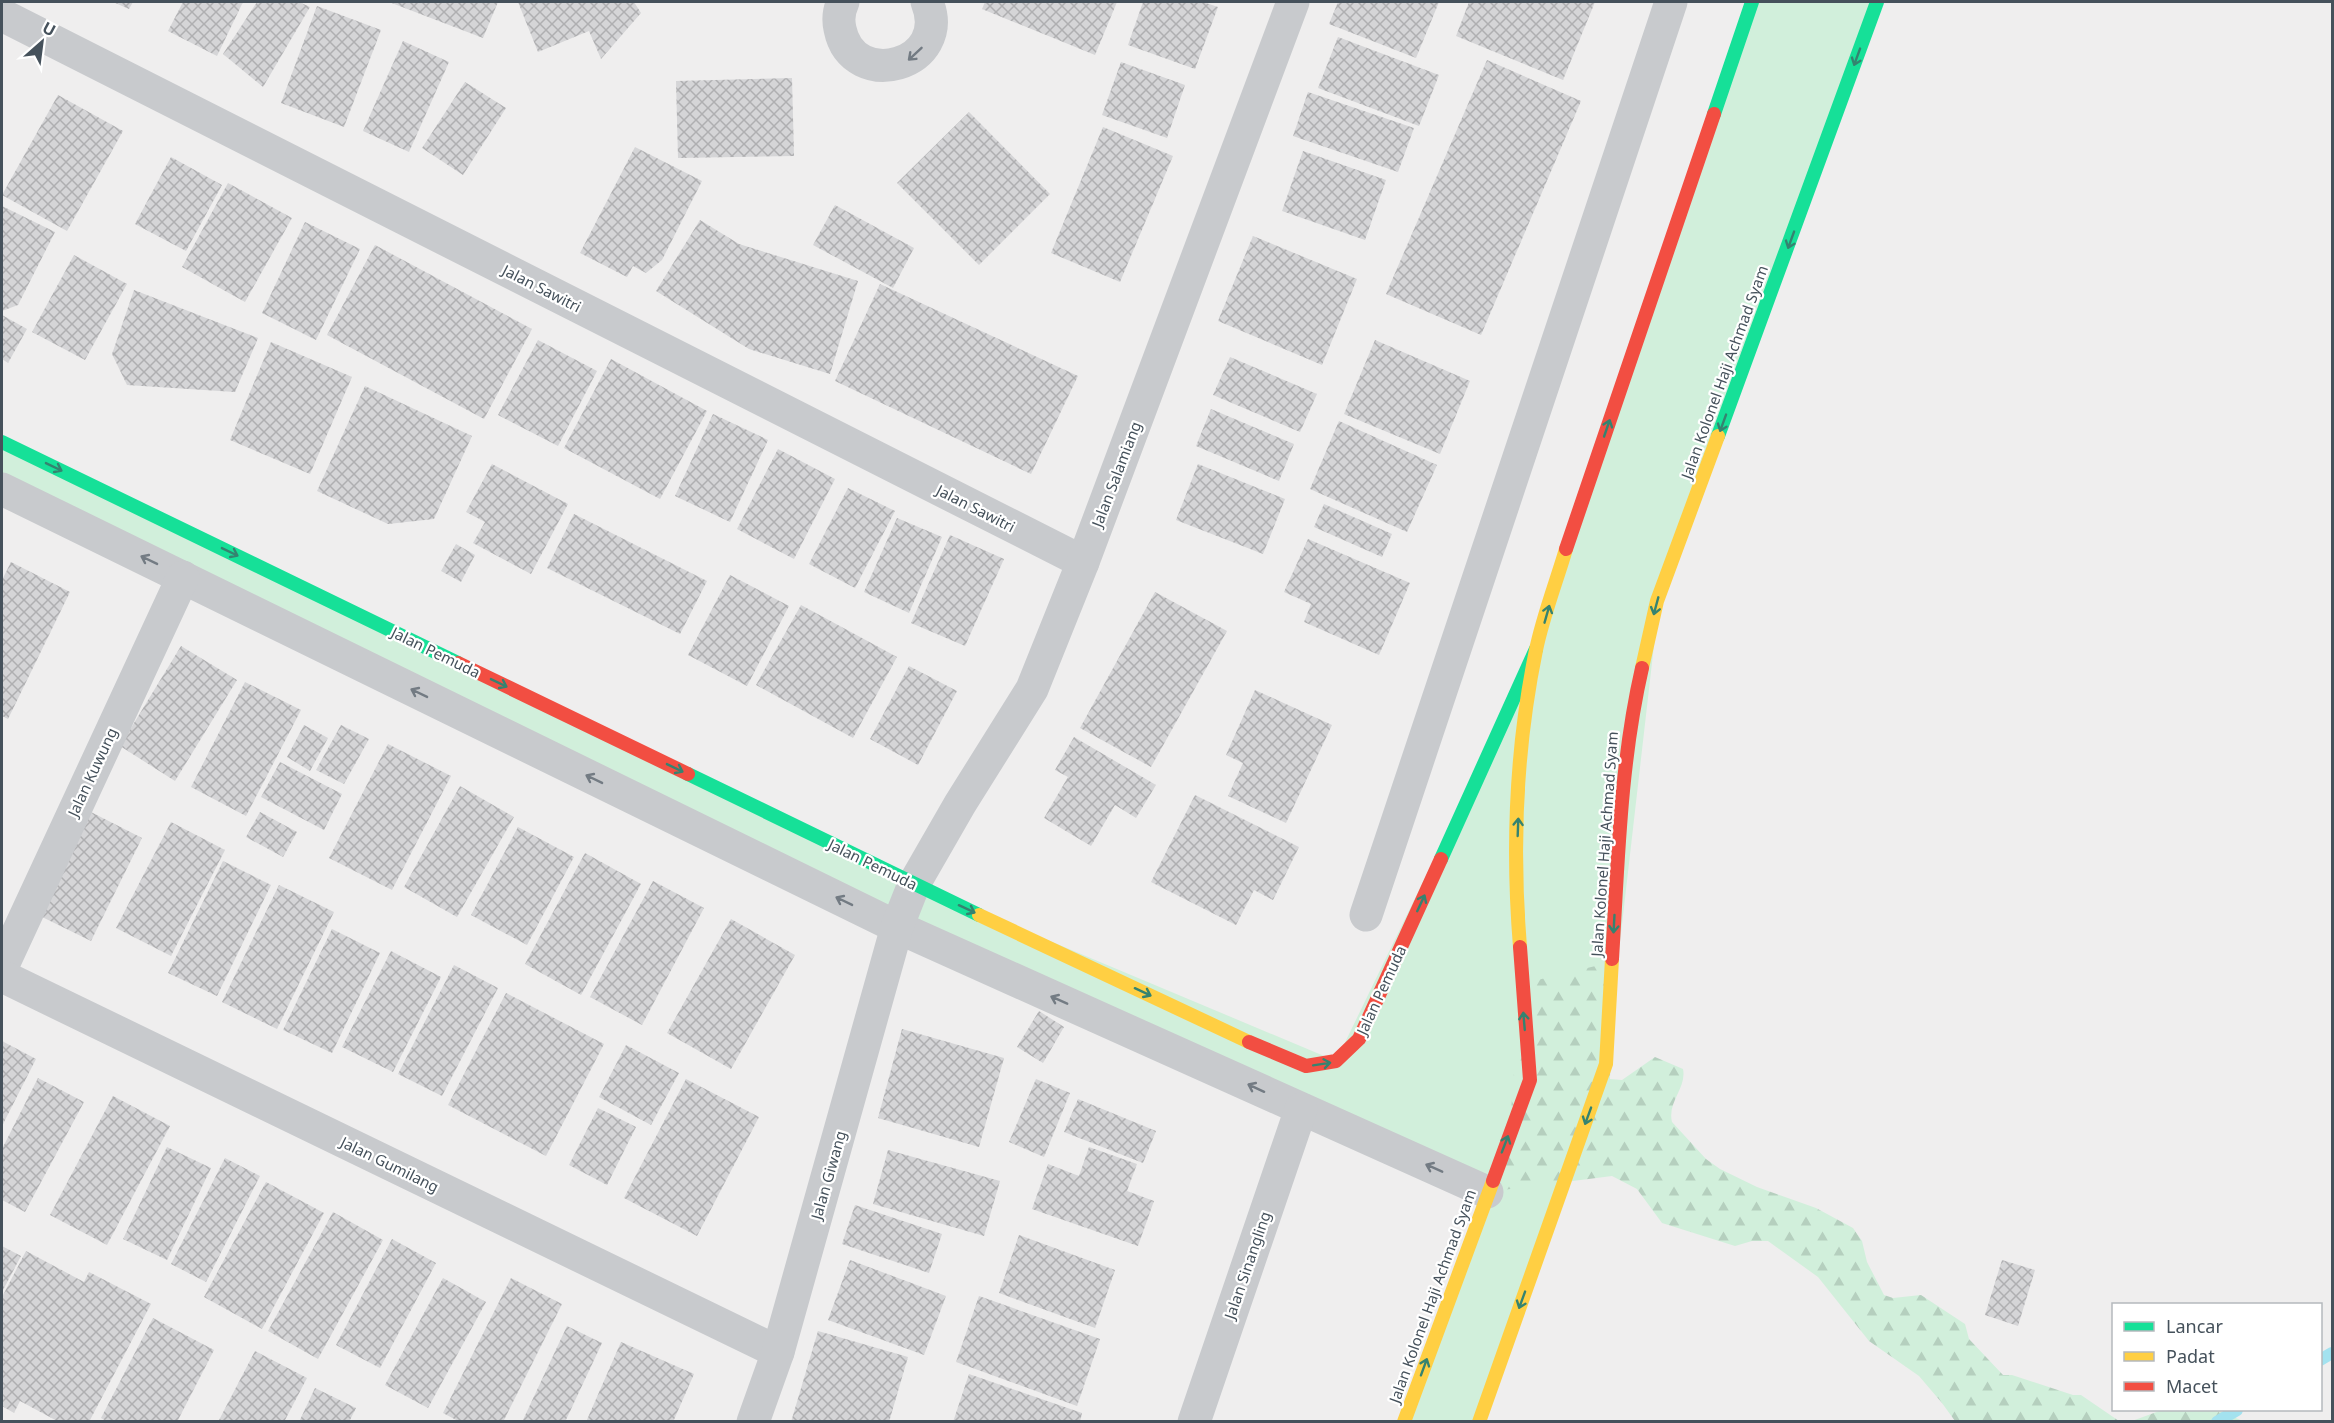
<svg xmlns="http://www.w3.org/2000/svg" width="2334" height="1423" font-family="'Noto Sans',sans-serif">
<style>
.green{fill:#d1efdb}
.forest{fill:url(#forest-firs)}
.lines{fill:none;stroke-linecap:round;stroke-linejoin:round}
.stream{stroke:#a3e2ef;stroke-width:12}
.building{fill:url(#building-cross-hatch)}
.street{stroke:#c8cacd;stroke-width:33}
.fast{stroke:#16e098;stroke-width:14}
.slow{stroke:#ffcf43;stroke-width:14}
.jam{stroke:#f24e42;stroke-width:14}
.oneway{stroke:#737b83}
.oneway2{stroke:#358370}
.labels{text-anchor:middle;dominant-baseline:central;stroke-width:4.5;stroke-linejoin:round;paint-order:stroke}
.street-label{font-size:15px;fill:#45515b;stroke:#fff}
</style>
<defs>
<pattern id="forest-firs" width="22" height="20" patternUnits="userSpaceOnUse" patternTransform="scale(1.5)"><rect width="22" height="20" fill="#d1efdb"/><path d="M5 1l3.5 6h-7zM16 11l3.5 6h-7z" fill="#b5cfbe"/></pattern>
<pattern id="building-cross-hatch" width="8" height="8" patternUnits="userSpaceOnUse" patternTransform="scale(1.5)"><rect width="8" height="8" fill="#d5d5d7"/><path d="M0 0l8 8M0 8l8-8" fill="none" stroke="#afafb1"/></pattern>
</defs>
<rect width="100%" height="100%" fill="#efeeee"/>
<path class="green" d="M1752,2H1877L1660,593L1606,1064L1479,1421H1404L1487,1192L2,489V442L914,884L1336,1061L1535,651Z"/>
<g class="forest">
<path d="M1612,962L1610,1079L1622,1080L1655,1057L1683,1069C1687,1088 1667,1102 1672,1122L1706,1159L1720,1169L1757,1187L1816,1208L1853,1228L1862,1241L1867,1262L1884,1295L1893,1298L1921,1295L1965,1324L1969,1339L2003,1375H2012L2073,1395H2081L2119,1421H1955L1942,1403L1919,1376L1869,1341L1818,1277L1768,1241H1752L1735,1246L1662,1223L1637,1189L1612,1176L1487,1192L1509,1136L1521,984Z"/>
<path d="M2162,1410H2216L2243,1421H2132Z"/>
</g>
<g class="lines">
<g class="stream">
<path d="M2320,1360L2332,1353"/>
<path d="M2217,1422L2237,1410"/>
</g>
</g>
<g class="building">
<path d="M113,2H133L129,9Z"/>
<path d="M183,2H243L217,56L168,31Z"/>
<path d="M257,2H299L310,7L263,87L223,54Z"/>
<path d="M389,2H498L483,38Z"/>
<path d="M518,2H634L641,13L601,59L589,31L538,52Z"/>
<path d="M985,2H1117L1095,55L982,9Z"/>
<path d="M1143,2H1203L1218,7L1195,69L1128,45Z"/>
<path d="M1338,2H1439L1416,58L1329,24Z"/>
<path d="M1469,2H1595L1563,80L1456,36Z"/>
<path d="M317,6L381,30L344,127L281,103Z"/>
<path d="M1338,37L1439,75L1419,126L1318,88Z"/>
<path d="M403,41L449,62L409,152L363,131Z"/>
<path d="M1487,60L1581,101L1481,335L1386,294Z"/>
<path d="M1121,62L1185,85L1167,138L1102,115Z"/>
<path d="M792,78L794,156L678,158L676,81Z"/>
<path d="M465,82L506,108L463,175L422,148Z"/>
<path d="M1308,92L1414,128L1398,172L1293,136Z"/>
<path d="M58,95L123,131L67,231L2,195Z"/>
<path d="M969,112L1050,194L979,265L897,183Z"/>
<path d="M1103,127L1173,156L1120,282L1051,253Z"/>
<path d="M635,147L702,181L662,260L646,273L633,266L627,277L580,253Z"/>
<path d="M1303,151L1386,180L1365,240L1282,211Z"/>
<path d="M171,157L222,185L186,251L135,224Z"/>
<path d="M228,183L292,218L245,302L182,267Z"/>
<path d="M835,205L914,248L893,288L813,245Z"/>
<path d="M2,206L55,232L18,305L2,311Z"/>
<path d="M700,220L739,244L858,281L830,374L749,349L656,291Z"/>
<path d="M305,222L360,249L316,340L262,313Z"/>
<path d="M1253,236L1357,279L1322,365L1218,321Z"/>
<path d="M375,245L532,329L484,419L327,335Z"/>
<path d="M74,255L127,284L85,360L32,332Z"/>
<path d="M880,284L1078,376L1031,474L835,381Z"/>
<path d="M134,290L258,338L235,392L127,385L112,354Z"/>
<path d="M2,315L27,329L8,363L2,359Z"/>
<path d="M538,340L597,371L558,446L498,415Z"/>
<path d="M1375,340L1470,381L1440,454L1344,414Z"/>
<path d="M271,342L352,377L310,474L230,440Z"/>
<path d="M1230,357L1317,394L1300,432L1213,395Z"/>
<path d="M611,359L707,411L660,499L564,448Z"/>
<path d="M365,386L472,436L434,519L388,524L317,491Z"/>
<path d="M1211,409L1294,444L1279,481L1196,446Z"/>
<path d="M713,414L768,440L730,522L675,496Z"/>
<path d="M1339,421L1437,465L1407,532L1310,489Z"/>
<path d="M778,449L835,479L794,559L737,529Z"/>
<path d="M492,464L568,504L531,574L473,543L485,522L466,512Z"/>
<path d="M1198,464L1285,499L1263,554L1176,520Z"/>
<path d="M848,488L895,511L855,588L809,564Z"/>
<path d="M1324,504L1392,534L1382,557L1314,527Z"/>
<path d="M574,514L707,581L680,634L547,568Z"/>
<path d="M897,518L942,537L909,613L864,592Z"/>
<path d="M950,535L1004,559L965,646L911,623Z"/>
<path d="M1308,539L1410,583L1379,655L1304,622L1311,604L1284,592Z"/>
<path d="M456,544L475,555L461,582L441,571Z"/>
<path d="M11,562L70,592L8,719L2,716V580Z"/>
<path d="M730,575L789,606L747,686L688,655Z"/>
<path d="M1155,592L1227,631L1151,767L1080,728Z"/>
<path d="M801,605L897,657L853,738L756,685Z"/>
<path d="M181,646L237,680L175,781L120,746Z"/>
<path d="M909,666L957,691L918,765L870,739Z"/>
<path d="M245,682L301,710L246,816L191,787Z"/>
<path d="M1255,690L1332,725L1286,823L1228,796L1243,763L1226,755Z"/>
<path d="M304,725L328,738L310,771L287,757Z"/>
<path d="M341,725L369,739L344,784L316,770Z"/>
<path d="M1074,737L1156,785L1136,818L1115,805L1091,846L1044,818L1068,777L1055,770Z"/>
<path d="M388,744L451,776L392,890L329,858Z"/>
<path d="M280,762L342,794L324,830L261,797Z"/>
<path d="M460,786L514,817L457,917L404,887Z"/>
<path d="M1195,795L1299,847L1273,900L1254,890L1236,925L1151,882Z"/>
<path d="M87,810L142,838L91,941L36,914Z"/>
<path d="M260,812L297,832L283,857L246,837Z"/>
<path d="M171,822L225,850L171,956L116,928Z"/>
<path d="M518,827L574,857L527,945L471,915Z"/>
<path d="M585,853L641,884L581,995L525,964Z"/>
<path d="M223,861L271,885L217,996L168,973Z"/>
<path d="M653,881L704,908L642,1025L590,997Z"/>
<path d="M279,885L334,912L277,1029L222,1002Z"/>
<path d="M731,919L795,955L731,1069L667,1033Z"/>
<path d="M332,929L380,953L332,1053L283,1030Z"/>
<path d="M391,951L441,977L393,1072L342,1047Z"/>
<path d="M454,965L498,988L442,1096L398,1074Z"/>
<path d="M506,993L604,1044L546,1156L448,1105Z"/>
<path d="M1039,1011L1064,1027L1043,1063L1017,1047Z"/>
<path d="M902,1029L1004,1058L979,1147L878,1118Z"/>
<path d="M2,1041L36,1059L2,1126Z"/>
<path d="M626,1045L679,1073L651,1125L599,1097Z"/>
<path d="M38,1078L84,1102L25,1212L2,1200V1149Z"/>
<path d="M686,1079L759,1117L697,1236L624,1198Z"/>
<path d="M1036,1079L1070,1093L1044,1157L1009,1142Z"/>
<path d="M113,1096L170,1126L107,1245L50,1215Z"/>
<path d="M1078,1099L1156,1131L1143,1163L1064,1132Z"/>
<path d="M598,1108L636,1127L607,1185L569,1165Z"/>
<path d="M167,1147L211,1168L167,1260L123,1239Z"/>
<path d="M1089,1147L1137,1164L1127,1191L1154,1201L1138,1246L1032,1209L1048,1164L1079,1176Z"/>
<path d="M888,1150L1000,1181L984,1236L873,1204Z"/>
<path d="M225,1158L260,1176L206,1282L171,1264Z"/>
<path d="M266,1182L324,1213L262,1329L204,1297Z"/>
<path d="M855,1205L942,1234L929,1273L842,1244Z"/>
<path d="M333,1212L383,1240L318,1359L268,1331Z"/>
<path d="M1019,1235L1115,1270L1095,1328L999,1293Z"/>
<path d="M392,1239L436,1263L380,1368L336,1345Z"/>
<path d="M2,1246L21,1256L2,1292Z"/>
<path d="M26,1251L84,1282L89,1272L151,1304L89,1422H59L20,1401L14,1413L2,1406V1297Z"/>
<path d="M850,1260L946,1296L924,1355L828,1320Z"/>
<path d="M2002,1260L2035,1270L2018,1326L1985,1315Z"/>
<path d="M443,1278L486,1302L428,1408L385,1385Z"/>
<path d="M511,1278L562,1304L503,1422H460L443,1413Z"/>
<path d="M979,1296L1100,1339L1077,1406L956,1362Z"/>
<path d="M153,1318L214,1350L177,1422H108L101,1418Z"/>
<path d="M567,1326L602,1343L565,1422H522Z"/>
<path d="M818,1331L908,1357L889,1422H791Z"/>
<path d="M621,1342L694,1374L673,1422H586Z"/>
<path d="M255,1351L307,1378L284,1422H218Z"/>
<path d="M969,1374L1082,1413L1080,1422H953Z"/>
<path d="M315,1388L356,1408L349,1422H299Z"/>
</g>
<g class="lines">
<g class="street">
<path d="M843,2C839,10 838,20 840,29C853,93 953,65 927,2"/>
<path d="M2,15L1083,562"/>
<path d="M2,489L897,927L1487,1192"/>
<path d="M1366,915L1671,2"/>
<path d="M2,967L183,577"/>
<path d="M2,976L778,1352"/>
<path d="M753,1422L778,1352L897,927L914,884L960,804L1032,689L1083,562L1293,2"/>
<path d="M1194,1422L1301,1109"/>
</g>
<g class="fast">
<path d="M1714,114L1752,2"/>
<path d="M1718,436L1877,2"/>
<path d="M2,442L458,663"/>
<path d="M688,774L979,915"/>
<path d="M1441,859L1536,649"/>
</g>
<g class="slow">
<path d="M1642,668L1657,601L1718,436"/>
<path d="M979,915L1249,1042"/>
<path d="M1520,947C1512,849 1516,747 1536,650C1543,616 1556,583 1566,549"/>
<path d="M1404,1422L1493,1181"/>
<path d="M1479,1422L1606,1064L1612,959"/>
</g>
<g class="jam">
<path d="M1566,549L1714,114"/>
<path d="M458,663L688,774"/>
<path d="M1612,959C1618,862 1620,764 1642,668"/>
<path d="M1249,1042L1306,1066L1336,1061L1359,1039L1441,859"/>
<path d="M1493,1181L1530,1080L1520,947"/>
</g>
</g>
<defs><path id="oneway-shaft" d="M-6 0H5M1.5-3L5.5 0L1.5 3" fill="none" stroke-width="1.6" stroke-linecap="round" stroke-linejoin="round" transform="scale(1.5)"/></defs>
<g class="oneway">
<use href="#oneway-shaft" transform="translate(915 54) rotate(137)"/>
<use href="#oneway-shaft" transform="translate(149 560) rotate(-154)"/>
<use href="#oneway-shaft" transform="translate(419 693) rotate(-154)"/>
<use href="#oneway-shaft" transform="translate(594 779) rotate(-154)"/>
<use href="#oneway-shaft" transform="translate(844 901) rotate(-154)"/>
<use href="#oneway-shaft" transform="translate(1059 1000) rotate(-156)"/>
<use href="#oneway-shaft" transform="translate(1256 1088) rotate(-155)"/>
<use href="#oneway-shaft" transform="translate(1434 1168) rotate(-156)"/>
</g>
<g class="oneway2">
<use href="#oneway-shaft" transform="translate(1857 57) rotate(110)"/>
<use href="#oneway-shaft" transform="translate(1791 240) rotate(110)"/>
<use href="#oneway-shaft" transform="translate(1723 423) rotate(110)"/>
<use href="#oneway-shaft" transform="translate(1607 428) rotate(-71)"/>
<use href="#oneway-shaft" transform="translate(54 467) rotate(26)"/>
<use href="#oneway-shaft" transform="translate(230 552) rotate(26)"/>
<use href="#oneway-shaft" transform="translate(1656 606) rotate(105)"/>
<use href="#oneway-shaft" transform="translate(1547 614) rotate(-74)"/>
<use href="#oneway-shaft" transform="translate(499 683) rotate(26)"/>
<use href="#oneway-shaft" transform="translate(675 768) rotate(26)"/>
<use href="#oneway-shaft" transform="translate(1518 827) rotate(-88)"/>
<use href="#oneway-shaft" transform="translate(1421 903) rotate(-65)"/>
<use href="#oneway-shaft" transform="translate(967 909) rotate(25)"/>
<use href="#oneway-shaft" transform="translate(1614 924) rotate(93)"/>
<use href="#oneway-shaft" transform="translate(1143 992) rotate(25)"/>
<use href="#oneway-shaft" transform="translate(1524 1021) rotate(-95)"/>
<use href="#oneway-shaft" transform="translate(1322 1064) rotate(-9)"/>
<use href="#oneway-shaft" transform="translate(1588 1116) rotate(110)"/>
<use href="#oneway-shaft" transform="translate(1505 1144) rotate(-69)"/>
<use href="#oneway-shaft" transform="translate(1522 1300) rotate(110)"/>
<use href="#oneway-shaft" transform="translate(1424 1367) rotate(-70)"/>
</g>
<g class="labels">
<g class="street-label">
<text transform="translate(542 288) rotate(27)">Jalan Sawitri</text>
<text transform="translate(1724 372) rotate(-70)">Jalan Kolonel Haji Achmad Syam</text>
<text transform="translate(1116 474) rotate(-69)">Jalan Salamiang</text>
<text transform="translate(976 508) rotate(27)">Jalan Sawitri</text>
<text transform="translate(436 652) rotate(26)">Jalan Pemuda</text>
<text transform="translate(92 772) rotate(-65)">Jalan Kuwung</text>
<text transform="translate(1604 844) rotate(-86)">Jalan Kolonel Haji Achmad Syam</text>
<text transform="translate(873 864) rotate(26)">Jalan Pemuda</text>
<text transform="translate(1381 990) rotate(-65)">Jalan Pemuda</text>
<text transform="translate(390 1164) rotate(26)">Jalan Gumilang</text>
<text transform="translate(828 1175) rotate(-74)">Jalan Giwang</text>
<text transform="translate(1247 1265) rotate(-71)">Jalan Sinangling</text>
<text transform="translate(1432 1296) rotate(-70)">Jalan Kolonel Haji Achmad Syam</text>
</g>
</g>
<rect width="2334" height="1423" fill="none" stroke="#45515b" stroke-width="6"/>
<rect x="2112" y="1303" width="210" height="108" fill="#ffffff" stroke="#b5b9bd" stroke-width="1.5"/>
<rect x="2124" y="1322" width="30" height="9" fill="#16e098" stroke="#b5b9bd" stroke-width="1.5"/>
<text x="2166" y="1333" font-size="18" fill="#45515b">Lancar</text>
<rect x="2124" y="1352" width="30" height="9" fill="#ffcf43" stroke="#b5b9bd" stroke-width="1.5"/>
<text x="2166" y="1363" font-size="18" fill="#45515b">Padat</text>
<rect x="2124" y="1382" width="30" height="9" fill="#f24e42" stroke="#b5b9bd" stroke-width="1.5"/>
<text x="2166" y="1393" font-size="18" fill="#45515b">Macet</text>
<g transform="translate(42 42) rotate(28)" stroke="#ffffff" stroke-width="4.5" paint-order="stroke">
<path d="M0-4.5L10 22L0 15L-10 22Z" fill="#45515b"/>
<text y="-9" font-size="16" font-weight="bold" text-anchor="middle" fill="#45515b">U</text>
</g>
</svg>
